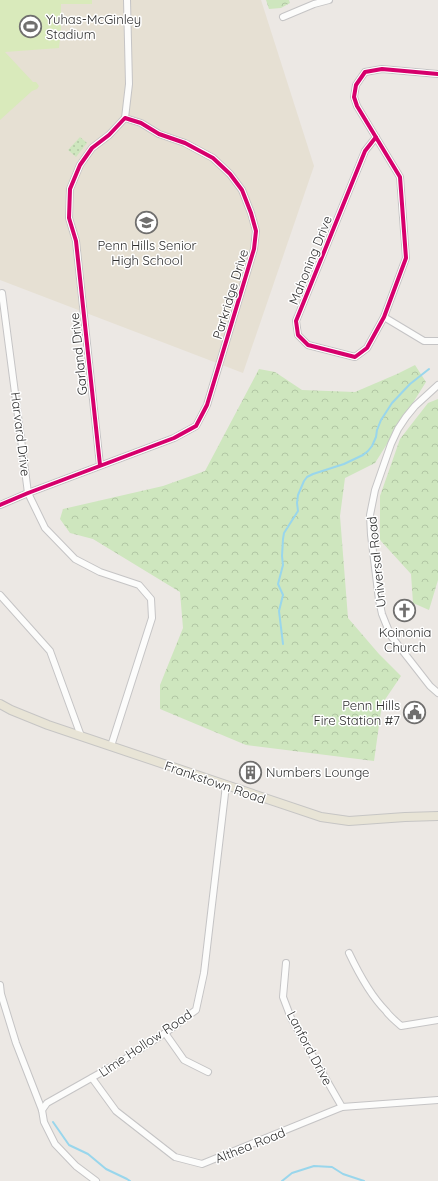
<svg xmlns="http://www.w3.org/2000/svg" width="438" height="1181" font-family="Quicksand,sans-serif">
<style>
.education{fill:#e6e0d3}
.grass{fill:url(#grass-dots)}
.forest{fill:url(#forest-crowns)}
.pitch{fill:#d9eabb}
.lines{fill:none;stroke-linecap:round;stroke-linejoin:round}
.stream{stroke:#99d6ec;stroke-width:2}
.minor-casing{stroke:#c5c4c5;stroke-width:8}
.major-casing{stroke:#c6c5c4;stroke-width:10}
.minor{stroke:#fcfcfb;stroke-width:6}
.major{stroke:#e8e4d6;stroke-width:8}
.cycleway-casing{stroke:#fff;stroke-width:6}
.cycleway{stroke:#d6006c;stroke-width:4}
.labels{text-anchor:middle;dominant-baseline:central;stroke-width:3;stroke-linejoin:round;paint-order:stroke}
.poi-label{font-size:13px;fill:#2e2e2e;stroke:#fff;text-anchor:start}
.street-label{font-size:13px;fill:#2e2e2e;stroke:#fff}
</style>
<defs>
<pattern id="grass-dots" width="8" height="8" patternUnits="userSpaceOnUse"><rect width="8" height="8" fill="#cee6be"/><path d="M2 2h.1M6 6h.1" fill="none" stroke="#b1c6a4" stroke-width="1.8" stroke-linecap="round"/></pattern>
<pattern id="forest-crowns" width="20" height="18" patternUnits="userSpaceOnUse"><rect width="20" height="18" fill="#cee6be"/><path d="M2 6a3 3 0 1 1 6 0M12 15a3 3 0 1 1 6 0" fill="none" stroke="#b1c6a4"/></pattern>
</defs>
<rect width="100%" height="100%" fill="#ece8e4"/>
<path class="education" d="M0,0H261L314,166L243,373L0,280Z"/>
<path class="grass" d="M80,137L87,143L76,157L68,150Z"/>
<g class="forest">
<path d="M266,0H289L290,3L281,8L269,9Z"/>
<path d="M415,365L426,382L375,463L345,478L340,516L348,618L379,654L401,676L382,704L374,761L246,745L160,709V685L183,628L180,592L93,539L70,533L60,519L63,509L163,486L205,471L259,369L275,372L302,390L355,392L397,374Z"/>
<path d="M438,399V580L429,610L413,603L411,574L380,540V496L400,439L428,403Z"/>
</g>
<path class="pitch" d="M0,0H92V4H61V39H60L59,48L5,52L33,82H36L39,86L37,89L32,91L0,120Z"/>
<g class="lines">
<g class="stream">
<path d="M283,644L279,611L283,595L278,584L283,565L282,556L283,539L284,533L298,511L297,503L298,495L304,481L307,477L313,474L344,464L363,455L368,451L372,446L376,437L377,430L381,420L392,403L410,384L429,369"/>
<path d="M53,1122L69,1145L88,1154L106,1169L127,1179L130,1181"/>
<path d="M282,1181L292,1173L314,1166L332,1167L343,1174L364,1181"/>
</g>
<defs>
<g id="minor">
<path d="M283,17L314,4L329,0"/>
<path d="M125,118L129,84L127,0"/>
<path d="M376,137L365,151L296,321L298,335L308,345L355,357L367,348L384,317L406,258L400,177L357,106L354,97L356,85L365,72L382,69L438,74"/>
<path d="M2,293L28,493L45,528L75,559L100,572L139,585L151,599L152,618L111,746"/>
<path d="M384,317L424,341H438"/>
<path d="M438,385L415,406L406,417L398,429L391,444L375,490L370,515L371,535L379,600L382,614L386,624L391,636L430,686L438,693"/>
<path d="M0,505L28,493L174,438L196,426L207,405L254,249L256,231L251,213L242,190L230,174L213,158L185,143L159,134L141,123L125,118L109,135L92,148L80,165L70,189L69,218L76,241L100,465"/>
<path d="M0,595L50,651L81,736"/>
<path d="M349,953C358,972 371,996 386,1011C390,1017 396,1021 401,1026L438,1020"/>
<path d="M286,963L283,997L291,1018L342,1107"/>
<path d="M0,985L1,994L16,1043L42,1110L44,1122L55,1144L76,1166L96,1181"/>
<path d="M165,1033L184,1060L208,1072"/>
<path d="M92,1078L116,1111L175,1157L202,1164L342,1107L438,1100"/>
<path d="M42,1110L47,1103L125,1059L165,1033L196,1010L204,973L226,785"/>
</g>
<path id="major" d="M0,704L11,710L48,725L321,817L349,821L405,817L438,816"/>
</defs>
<use href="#minor" class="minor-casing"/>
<use href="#major" class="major-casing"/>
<use href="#minor" class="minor"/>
<use href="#major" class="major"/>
<defs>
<g id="cycleway">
<path d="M376,137L365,151L296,321L298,335L308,345L355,357L367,348L384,317L406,258L400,177L357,106L354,97L356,85L365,72L382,69L438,74"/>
<path d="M0,505L28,493L174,438L196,426L207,405L254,249L256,231L251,213L242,190L230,174L213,158L185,143L159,134L141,123L125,118L109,135L92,148L80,165L70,189L69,218L76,241L100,465"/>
</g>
</defs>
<use href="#cycleway" class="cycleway-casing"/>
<use href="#cycleway" class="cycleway"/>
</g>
<defs>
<symbol id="stadium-ring" viewBox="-11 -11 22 22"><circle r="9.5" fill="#fff" stroke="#706f6e" stroke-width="1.5"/><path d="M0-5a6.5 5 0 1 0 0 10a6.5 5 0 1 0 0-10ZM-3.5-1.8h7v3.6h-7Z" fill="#706f6e"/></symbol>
<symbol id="school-ring" viewBox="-11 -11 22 22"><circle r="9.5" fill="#fff" stroke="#706f6e" stroke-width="1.5"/><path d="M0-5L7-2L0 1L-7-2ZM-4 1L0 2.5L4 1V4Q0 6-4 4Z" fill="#706f6e"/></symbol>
<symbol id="church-ring" viewBox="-11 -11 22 22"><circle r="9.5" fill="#fff" stroke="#706f6e" stroke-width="1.5"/><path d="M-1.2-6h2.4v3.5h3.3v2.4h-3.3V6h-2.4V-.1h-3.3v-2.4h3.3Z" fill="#706f6e"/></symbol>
<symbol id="civic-ring" viewBox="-11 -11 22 22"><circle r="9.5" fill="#fff" stroke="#706f6e" stroke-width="1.5"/><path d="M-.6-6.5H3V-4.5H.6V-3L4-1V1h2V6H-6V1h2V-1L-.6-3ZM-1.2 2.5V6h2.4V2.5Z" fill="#706f6e"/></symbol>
<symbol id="building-ring" viewBox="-11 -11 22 22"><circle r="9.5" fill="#fff" stroke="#706f6e" stroke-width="1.5"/><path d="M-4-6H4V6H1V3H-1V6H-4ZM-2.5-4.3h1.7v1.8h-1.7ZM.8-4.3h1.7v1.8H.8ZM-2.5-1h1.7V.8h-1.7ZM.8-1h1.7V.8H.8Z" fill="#706f6e"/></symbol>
</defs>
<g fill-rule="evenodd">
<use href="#stadium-ring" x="18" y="14" width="25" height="25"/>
<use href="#school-ring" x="134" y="210" width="25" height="25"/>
<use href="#church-ring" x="392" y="598" width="25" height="25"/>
<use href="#civic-ring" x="402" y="700" width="25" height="25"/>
<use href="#building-ring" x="238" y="760" width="25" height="25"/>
</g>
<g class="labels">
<g class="poi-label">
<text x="46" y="19">Yuhas-McGinley<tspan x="46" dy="15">Stadium</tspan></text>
<text x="147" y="245" text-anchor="middle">Penn Hills Senior<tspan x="147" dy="15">High School</tspan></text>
<text x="405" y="632" text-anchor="middle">Koinonia<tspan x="405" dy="15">Church</tspan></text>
<text x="400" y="705" text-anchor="end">Penn Hills<tspan x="400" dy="15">Fire Station #7</tspan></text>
<text x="266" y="772">Numbers Lounge</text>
</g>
<g class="street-label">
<text transform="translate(310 260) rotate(-68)">Mahoning Drive</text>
<text transform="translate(230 294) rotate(-73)">Parkridge Drive</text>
<text transform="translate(78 354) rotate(-96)">Garland Drive</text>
<text transform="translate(21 434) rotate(83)">Harvard Drive</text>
<text transform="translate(376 562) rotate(-96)">Universal Road</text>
<text transform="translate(215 782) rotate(19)">Frankstown Road</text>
<text transform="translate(145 1043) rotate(-34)">Lime Hollow Road</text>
<text transform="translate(310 1048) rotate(62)">Lanford Drive</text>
<text transform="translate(250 1145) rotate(-22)">Althea Road</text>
</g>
</g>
</svg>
